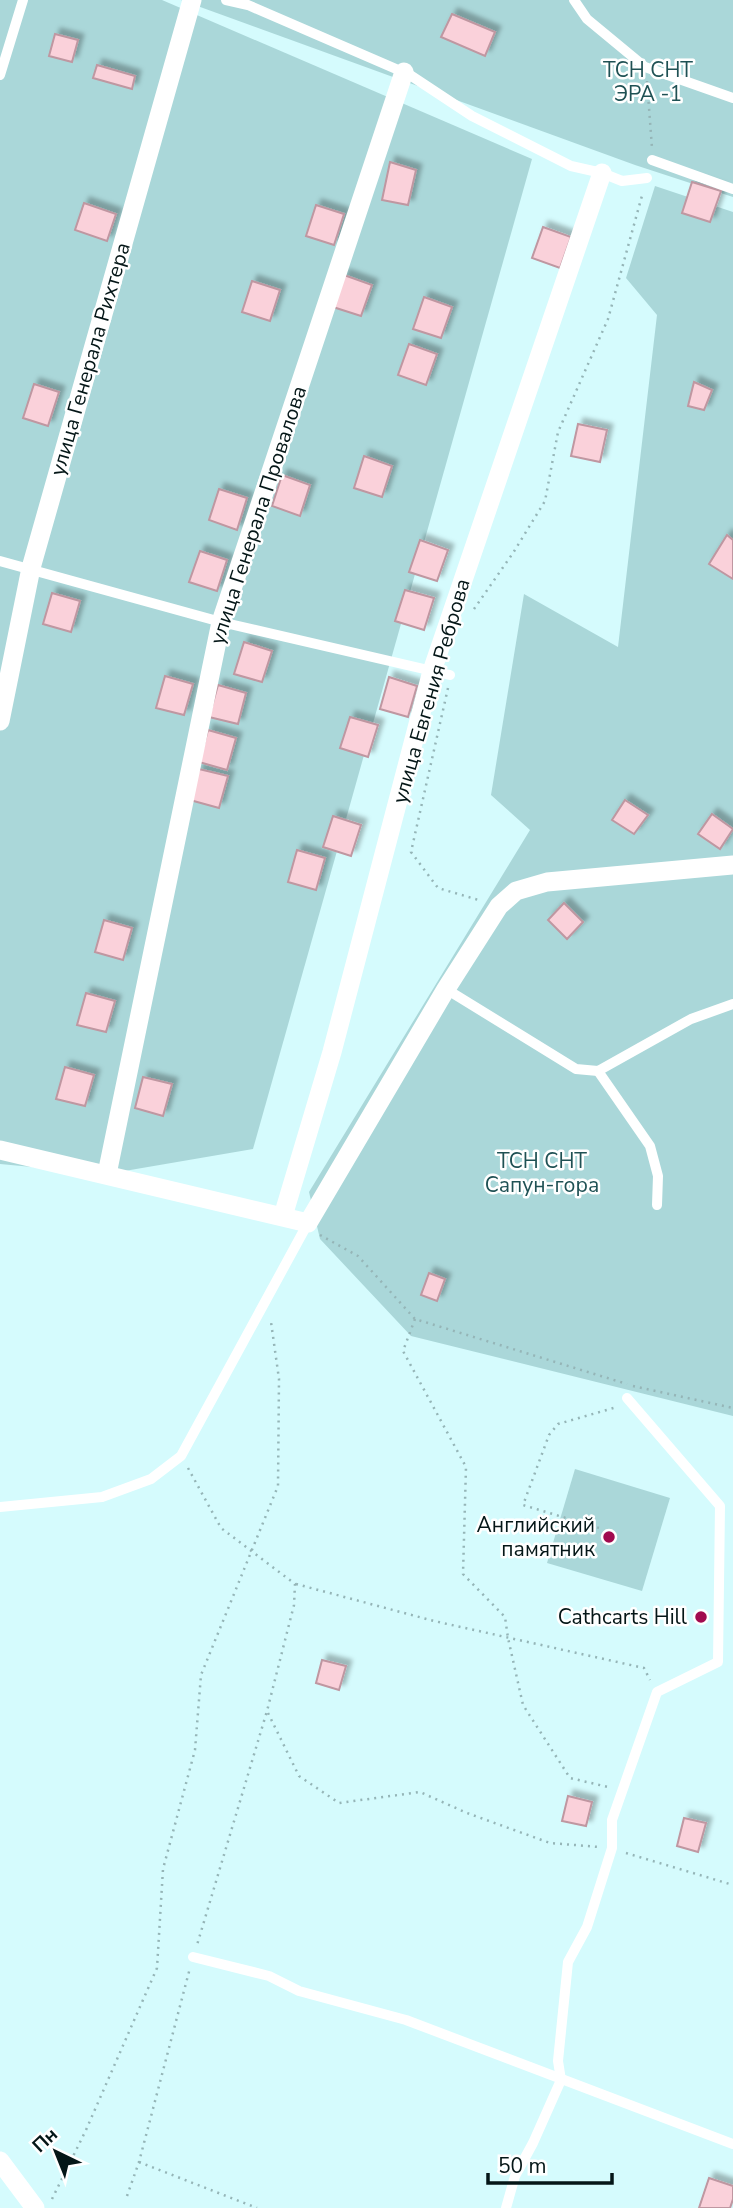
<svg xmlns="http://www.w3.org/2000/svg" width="733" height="2208" font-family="'Nunito Sans',sans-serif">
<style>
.green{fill:#aad7d9}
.building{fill:#fad1da;stroke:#bf97a1;stroke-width:2;filter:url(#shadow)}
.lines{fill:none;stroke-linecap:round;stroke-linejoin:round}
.path{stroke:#95b5b7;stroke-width:2.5;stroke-dasharray:2 5;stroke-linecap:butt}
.service{stroke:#fff;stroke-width:10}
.minor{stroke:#fff;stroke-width:19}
.poi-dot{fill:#a10b4f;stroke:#fff;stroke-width:2.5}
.labels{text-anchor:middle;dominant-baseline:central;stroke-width:5;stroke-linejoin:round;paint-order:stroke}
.park-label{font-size:21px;fill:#1f5154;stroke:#fff}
.street-label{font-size:21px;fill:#041617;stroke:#fff}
.poi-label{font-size:21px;fill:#041617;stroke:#fff;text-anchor:end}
</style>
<defs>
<filter id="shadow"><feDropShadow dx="5.5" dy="-5.5" stdDeviation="2" flood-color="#0004"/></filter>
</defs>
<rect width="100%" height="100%" fill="#d5fbfd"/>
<g class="green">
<path d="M0,0H162L532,159L253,1149L107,1174L0,1164Z"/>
<path d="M181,0H733V197L635,165Z"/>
<path d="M655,186L733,212V1416L411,1336L320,1239L309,1192L530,830L491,795L524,594L618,647L657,315L626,278Z"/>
<path d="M575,1469L670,1498L642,1591L547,1563Z"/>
</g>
<g class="building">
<path d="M452,14L495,32L485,56L441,37Z"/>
<path d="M55,34L78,40L72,62L49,56Z"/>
<path d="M97,65L135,76L132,89L93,78Z"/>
<path d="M390,162L416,170L408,205L382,200Z"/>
<path d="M692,182L721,191L710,222L682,213Z"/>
<path d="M84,203L116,214L107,241L75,230Z"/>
<path d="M316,205L344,214L334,245L306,236Z"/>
<path d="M543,227L571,237L560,268L532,258Z"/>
<path d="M344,275L372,285L361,316L333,307Z"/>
<path d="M252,281L280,290L270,321L242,312Z"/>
<path d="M424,297L452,307L441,338L413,329Z"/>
<path d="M409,344L437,354L426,385L398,375Z"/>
<path d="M694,382L712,390L704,410L688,406Z"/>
<path d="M34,384L59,392L48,426L23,418Z"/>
<path d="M578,424L607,430L600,462L571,456Z"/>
<path d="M364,456L392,466L382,497L354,488Z"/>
<path d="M282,475L310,485L300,516L272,506Z"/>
<path d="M219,489L247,498L237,530L209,520Z"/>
<path d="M727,535L733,540V579L709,564Z"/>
<path d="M420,540L448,550L437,581L409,572Z"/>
<path d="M200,551L227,560L217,591L189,582Z"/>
<path d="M405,590L434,598L424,630L395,621Z"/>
<path d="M52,593L80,601L71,632L43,624Z"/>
<path d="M244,642L272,651L262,682L234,674Z"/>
<path d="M165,676L193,684L184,715L156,708Z"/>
<path d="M389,677L417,686L408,717L380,709Z"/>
<path d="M218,685L246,693L238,724L209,717Z"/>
<path d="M350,717L378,725L368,757L340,748Z"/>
<path d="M208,730L236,738L227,770L199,762Z"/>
<path d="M199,769L228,776L219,808L190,800Z"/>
<path d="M625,800L648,815L634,834L612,820Z"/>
<path d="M712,814L733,829L720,849L698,834Z"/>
<path d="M333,816L361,825L351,856L323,847Z"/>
<path d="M297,850L325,858L316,890L288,882Z"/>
<path d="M564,903L583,922L567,939L548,920Z"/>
<path d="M104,920L132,928L123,960L95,952Z"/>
<path d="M86,993L115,1001L106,1032L77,1025Z"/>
<path d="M65,1067L94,1075L85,1106L56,1099Z"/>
<path d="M143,1077L172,1084L163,1116L135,1108Z"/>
<path d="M429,1273L445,1279L437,1301L421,1295Z"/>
<path d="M322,1660L346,1666L339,1690L316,1683Z"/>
<path d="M568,1796L592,1802L586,1826L562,1821Z"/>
<path d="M684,1818L706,1823L698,1852L677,1846Z"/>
<path d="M709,2178L733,2186V2199L730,2208H699Z"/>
</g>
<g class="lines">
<g class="path">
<path d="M647,81L652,148"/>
<path d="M474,609L513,553L545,501L558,432L608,319L643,192"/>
<path d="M448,688L411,852L438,888L482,901"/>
<path d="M320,1235L358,1256L415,1319L627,1384"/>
<path d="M415,1319L403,1351L466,1467L463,1574L505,1617L508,1638L523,1705L570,1778L608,1787"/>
<path d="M633,1386L733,1408"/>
<path d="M188,1468L221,1528L295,1584L294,1605L267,1711L197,1945"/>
<path d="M599,1528L523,1505L549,1435L558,1424L617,1407"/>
<path d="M296,1584L434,1621L644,1668L650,1680"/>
<path d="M268,1713L299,1776L339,1803L420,1792L467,1813L550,1843L599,1847"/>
<path d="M626,1853L733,1885"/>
<path d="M139,2162L257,2208"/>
<path d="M127,2196L139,2162L190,1968"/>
<path d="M52,2199L86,2130L157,1968L163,1869L195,1750L201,1675L278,1486L279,1379L271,1322"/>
</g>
<g class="service">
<path d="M226,0L248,5L410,75L472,116L571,166L602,173L622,181L647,178"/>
<path d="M574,0L587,19L645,67L733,98"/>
<path d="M0,75L23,0"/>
<path d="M652,160L733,189"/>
<path d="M0,561L221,622L450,675"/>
<path d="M446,989L576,1069L598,1071L691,1019L733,1004"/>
<path d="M598,1071L650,1146L658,1176L657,1205"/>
<path d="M0,1507L102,1497L151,1479L181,1456L308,1223"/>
<path d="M193,1957L269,1976L299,1991L406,2020L733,2144"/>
<path d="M506,2208L515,2176L533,2143L561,2080L558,2061L568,1962L587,1927L612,1848V1820L657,1692L718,1662L720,1506L627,1398"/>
</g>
<g class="minor">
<path d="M0,721L31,568L192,0"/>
<path d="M0,1150L308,1223L446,989L499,906L516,891L547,882L733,865"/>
<path d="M107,1174L221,622L404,72"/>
<path d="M283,1216L332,1052L432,671L602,173"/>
<path d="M0,2161L35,2208"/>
</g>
</g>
<g class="poi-dot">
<circle cx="609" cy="1537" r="7"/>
<circle cx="701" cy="1617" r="7"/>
</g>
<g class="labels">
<g class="park-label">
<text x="648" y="70">ТСН СНТ<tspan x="648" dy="24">ЭРА -1</tspan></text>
<text x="542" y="1161">ТСН СНТ<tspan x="542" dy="24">Сапун-гора</tspan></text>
</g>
<g class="street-label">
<text transform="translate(90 359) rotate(-74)">улица Генерала Рихтера</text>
<text transform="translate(258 515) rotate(-72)">улица Генерала Провалова</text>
<text transform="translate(431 691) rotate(-74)">улица Евгения Реброва</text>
</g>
<g class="poi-label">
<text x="595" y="1525">Английский<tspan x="595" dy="24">памятник</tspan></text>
<text x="687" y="1617">Cathcarts Hill</text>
</g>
</g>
<g transform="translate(56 2152) rotate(317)" stroke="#ffffff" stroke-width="5" paint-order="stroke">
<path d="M0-5L12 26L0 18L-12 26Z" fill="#041617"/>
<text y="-10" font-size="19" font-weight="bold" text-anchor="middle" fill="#041617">Пн</text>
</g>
<path d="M488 2173v10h124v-10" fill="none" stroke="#041617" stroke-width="3.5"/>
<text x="498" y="2173" font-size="21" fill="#041617" stroke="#ffffff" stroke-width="5" paint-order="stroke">50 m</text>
</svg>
